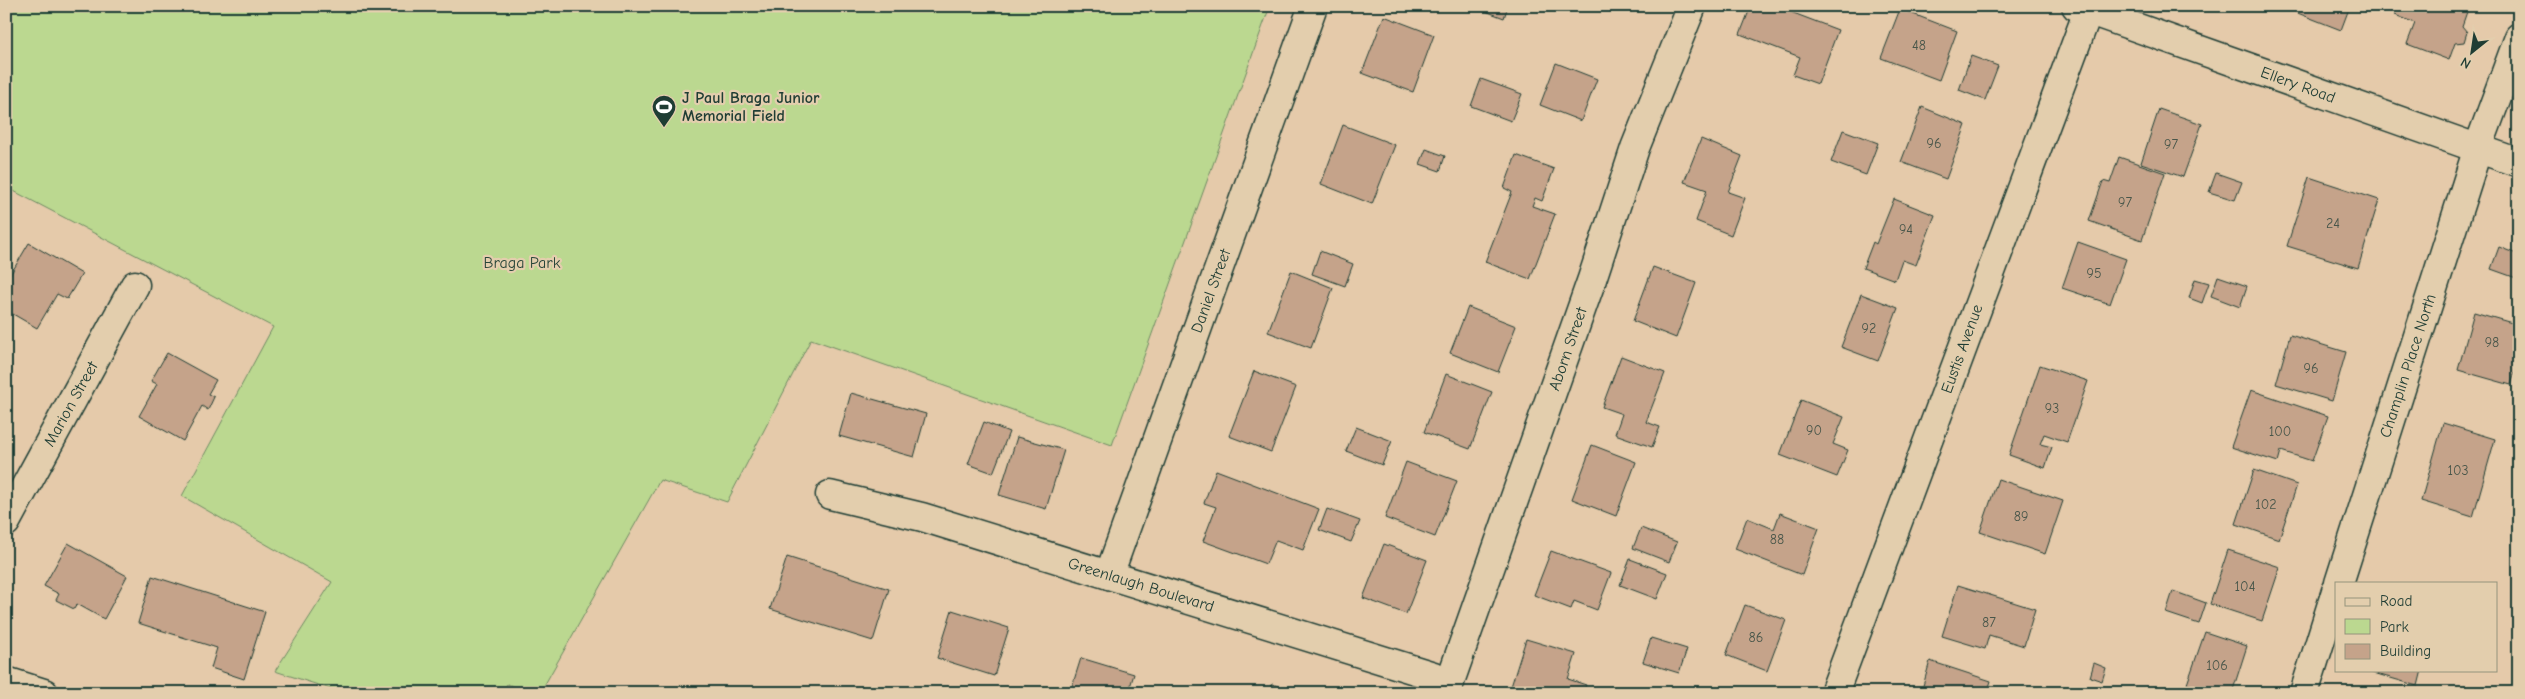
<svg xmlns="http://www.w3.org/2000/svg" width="2525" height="699" font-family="'Comic Neue',sans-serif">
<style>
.green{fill:#bbd890;stroke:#6d8a62}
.building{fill:#c5a38a;stroke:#1f3d34}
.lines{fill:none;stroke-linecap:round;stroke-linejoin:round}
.minor-casing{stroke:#1f3d34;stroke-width:31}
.tertiary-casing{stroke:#1f3d34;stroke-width:31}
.minor{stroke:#e3cead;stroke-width:28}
.tertiary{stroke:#e3cead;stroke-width:28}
.labels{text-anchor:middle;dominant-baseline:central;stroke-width:4.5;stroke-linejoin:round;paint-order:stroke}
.number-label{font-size:14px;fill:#48564a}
.street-label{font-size:16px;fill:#1f3d34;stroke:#e3cead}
.poi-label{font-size:16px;font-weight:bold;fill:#1f3d34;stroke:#e3cead;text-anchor:start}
.park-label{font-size:16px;fill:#274539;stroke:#e3cead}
</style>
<rect width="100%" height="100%" fill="#e5caaa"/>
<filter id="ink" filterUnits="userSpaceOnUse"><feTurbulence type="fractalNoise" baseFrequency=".02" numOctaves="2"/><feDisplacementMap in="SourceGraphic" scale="10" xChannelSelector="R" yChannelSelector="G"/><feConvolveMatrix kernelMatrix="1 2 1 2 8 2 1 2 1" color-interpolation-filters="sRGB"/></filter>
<g filter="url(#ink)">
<path class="green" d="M6,6H1270L1112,445L811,339L727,502L660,480L540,693H532L507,684L502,693H343L275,671L332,582L182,496L273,327L6,187Z"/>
<g class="building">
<path d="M1472,6H1508L1504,18Z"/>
<path d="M1751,6H1775L1838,30L1818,84L1793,75L1800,57L1740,34Z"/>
<path d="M2298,6H2350L2341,30L2295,12Z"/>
<path d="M2398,6H2469L2462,26L2467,32L2464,42L2455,43L2449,60L2407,44L2415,23L2395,15Z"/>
<path d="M1900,9L1957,31L1939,80L1881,58Z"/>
<path d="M1384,16L1434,35L1413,92L1362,73Z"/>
<path d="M1971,56L1998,66L1985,100L1959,90Z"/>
<path d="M1556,63L1597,79L1581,121L1540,105Z"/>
<path d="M1481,79L1522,94L1511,121L1471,106Z"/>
<path d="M1922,107L1966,125L1946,179L1901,162Z"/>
<path d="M2159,109L2202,124L2183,177L2141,163Z"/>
<path d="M1343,125L1395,145L1372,204L1321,184Z"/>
<path d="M1843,130L1878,143L1866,175L1831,162Z"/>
<path d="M1701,139L1742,156L1728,192L1745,198L1731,235L1696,221L1707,190L1684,182Z"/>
<path d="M1426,149L1445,156L1440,171L1420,164Z"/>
<path d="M1516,155L1554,169L1542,201L1535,198L1532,206L1555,214L1530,279L1485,262L1512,192L1504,188Z"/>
<path d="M2119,157L2165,173L2142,240L2089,221L2103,181L2110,183Z"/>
<path d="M2216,173L2242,182L2235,200L2209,192Z"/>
<path d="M2309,177L2379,200L2358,268L2287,246Z"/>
<path d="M1894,199L1935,215L1916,265L1902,260L1895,280L1863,268L1873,242L1876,244Z"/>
<path d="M2078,242L2126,259L2110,304L2062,288Z"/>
<path d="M29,243L82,274L67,299L57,294L37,328L6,310V282Z"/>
<path d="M2499,247L2519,255V279L2491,269Z"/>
<path d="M1320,251L1353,264L1345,286L1312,274Z"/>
<path d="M1653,267L1696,283L1676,338L1633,321Z"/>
<path d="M1291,271L1333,288L1311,348L1268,332Z"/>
<path d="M2218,276L2247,286L2240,307L2211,296Z"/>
<path d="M2195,279L2209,283L2202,303L2189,298Z"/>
<path d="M1861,294L1898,308L1878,361L1841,347Z"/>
<path d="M1468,307L1516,326L1498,372L1450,353Z"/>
<path d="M2474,312L2519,325V359L2511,385L2458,370Z"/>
<path d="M2290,335L2346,352L2332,401L2276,384Z"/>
<path d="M167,353L216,380L208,394L214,397L208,410L202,406L183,441L139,416L157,384L151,381Z"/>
<path d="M1621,356L1665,373L1646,422L1660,427L1652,447L1615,434L1622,414L1602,407Z"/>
<path d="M2040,365L2088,381L2067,442L2044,434L2040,444L2052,447L2045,468L2009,455Z"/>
<path d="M1254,371L1296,387L1271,452L1229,436Z"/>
<path d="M1446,374L1492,392L1470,449L1424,432Z"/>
<path d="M2251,390L2328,416L2312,461L2281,451L2278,462L2231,447Z"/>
<path d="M851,393L926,414L914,457L839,436Z"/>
<path d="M1801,400L1844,417L1833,444L1848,450L1837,477L1780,455Z"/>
<path d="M984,422L1009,432L993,473L968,464Z"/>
<path d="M2443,423L2495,439L2473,517L2421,501Z"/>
<path d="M1356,427L1392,441L1382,465L1346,451Z"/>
<path d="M1017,437L1064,450L1046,509L999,495Z"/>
<path d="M1592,445L1636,462L1616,516L1572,499Z"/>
<path d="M1406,462L1457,481L1435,537L1385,518Z"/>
<path d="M1216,470L1319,509L1303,550L1276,540L1266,564L1203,541L1216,507L1204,503Z"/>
<path d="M2254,470L2297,485L2279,539L2236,524Z"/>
<path d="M1998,479L2063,501L2045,554L1980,532Z"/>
<path d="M1327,509L1360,521L1351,542L1319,530Z"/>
<path d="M1780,513L1819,528L1802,575L1735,549L1747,518L1774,529Z"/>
<path d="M1641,528L1677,542L1669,562L1633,548Z"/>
<path d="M68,543L127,576L104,619L77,604L74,609L56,600L59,594L44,586Z"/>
<path d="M1384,544L1427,560L1406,614L1363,598Z"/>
<path d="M2228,550L2280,567L2262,621L2210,604Z"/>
<path d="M1551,551L1611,573L1597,610L1574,601L1571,609L1534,595Z"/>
<path d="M787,557L889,589L873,641L770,609Z"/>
<path d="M1630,559L1667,573L1657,599L1620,585Z"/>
<path d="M152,576L265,612L244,679L211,668L217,648L138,623Z"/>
<path d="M1958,585L2035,609L2024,646L1989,635L1985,649L1942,636Z"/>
<path d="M2173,591L2206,603L2199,624L2166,613Z"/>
<path d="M1745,605L1786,620L1767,671L1726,655Z"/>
<path d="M952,610L1009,628L994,676L937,658Z"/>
<path d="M2205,632L2247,646L2232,693H2214L2187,684Z"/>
<path d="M1651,638L1687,649L1679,673L1643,662Z"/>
<path d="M1526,639L1576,654L1568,679L1586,685L1583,693H1509Z"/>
<path d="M1081,658L1134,674L1128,693H1070Z"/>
<path d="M1930,661L1991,681L1987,693H1921Z"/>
<path d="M2094,663L2106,668L2102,681L2090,677Z"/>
<path d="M2371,670H2422L2418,686L2370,672Z"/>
<path d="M1272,684L1298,693H1269Z"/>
</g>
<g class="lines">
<defs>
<g id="minor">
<path d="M2076,6L2519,163"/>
<path d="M830,495L922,517L1450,681"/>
<path d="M6,522L135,285"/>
<path d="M1109,575L1313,6"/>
<path d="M2339,583L2478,148L2519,37"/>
<path d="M1446,693L1592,279L1635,148L1692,6"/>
<path d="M2304,693L2336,591"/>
</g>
<g id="tertiary">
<path d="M6,681L44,693"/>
<path d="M1834,693L2090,6"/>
</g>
</defs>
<use href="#minor" class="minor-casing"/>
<use href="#tertiary" class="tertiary-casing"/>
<use href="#minor" class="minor"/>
<use href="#tertiary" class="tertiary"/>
</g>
</g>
<defs>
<symbol id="stadium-pin" viewBox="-11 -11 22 30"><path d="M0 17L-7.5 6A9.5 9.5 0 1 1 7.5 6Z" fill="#1f3d34" stroke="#e3cead"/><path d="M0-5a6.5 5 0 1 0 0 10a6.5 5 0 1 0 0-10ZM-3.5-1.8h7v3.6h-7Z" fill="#fff"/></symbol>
</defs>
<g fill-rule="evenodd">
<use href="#stadium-pin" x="650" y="93" width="28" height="38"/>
</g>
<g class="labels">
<g class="number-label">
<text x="1919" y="45">48</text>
<text x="1934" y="143">96</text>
<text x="2171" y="144">97</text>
<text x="2125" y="202">97</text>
<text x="2333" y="223">24</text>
<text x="1906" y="229">94</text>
<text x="2094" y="273">95</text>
<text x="1869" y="328">92</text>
<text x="2492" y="342">98</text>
<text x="2311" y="368">96</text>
<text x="2052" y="408">93</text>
<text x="1814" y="430">90</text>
<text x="2280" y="431">100</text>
<text x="2458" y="470">103</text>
<text x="2266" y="504">102</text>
<text x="2021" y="516">89</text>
<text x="1777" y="539">88</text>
<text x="2245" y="586">104</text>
<text x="1989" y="622">87</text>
<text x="1756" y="637">86</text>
<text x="2217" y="665">106</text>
</g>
<g class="street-label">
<text transform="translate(2298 85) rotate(20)">Ellery Road</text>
<text transform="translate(1211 291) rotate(-70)">Daniel Street</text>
<text transform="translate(1568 349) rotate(-71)">Aborn Street</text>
<text transform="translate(1962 349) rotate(-70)">Eustis Avenue</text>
<text transform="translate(2408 366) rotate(-72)">Champlin Place North</text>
<text transform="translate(71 404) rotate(-61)">Marion Street</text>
<text transform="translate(1141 585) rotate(17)">Greenlaugh Boulevard</text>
</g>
<g class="poi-label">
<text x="682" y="98">J Paul Braga Junior<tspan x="682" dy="18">Memorial Field</tspan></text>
</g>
<g class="park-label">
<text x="522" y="263">Braga Park</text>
</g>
</g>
<rect width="2525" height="699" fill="none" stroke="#e3cead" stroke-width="25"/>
<rect x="12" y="12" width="2500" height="674" fill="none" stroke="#1f3d34" stroke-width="2" filter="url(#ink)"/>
<rect x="2335" y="582" width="162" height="90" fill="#e3cead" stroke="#95947d"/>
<rect x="2345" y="598" width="25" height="8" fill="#e3cead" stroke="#95947d"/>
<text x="2380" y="606" font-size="15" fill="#1f3d34">Road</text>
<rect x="2345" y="619" width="25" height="15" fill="#bbd890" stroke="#95947d"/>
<text x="2380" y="632" font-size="15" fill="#1f3d34">Park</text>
<rect x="2345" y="644" width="25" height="15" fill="#c5a38a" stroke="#95947d"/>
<text x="2380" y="656" font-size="15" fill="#1f3d34">Building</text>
<g transform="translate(2472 52) rotate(210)" stroke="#e3cead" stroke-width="4" paint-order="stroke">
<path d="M0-4L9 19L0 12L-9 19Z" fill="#1f3d34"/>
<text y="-8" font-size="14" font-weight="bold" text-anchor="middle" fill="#1f3d34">N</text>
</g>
</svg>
